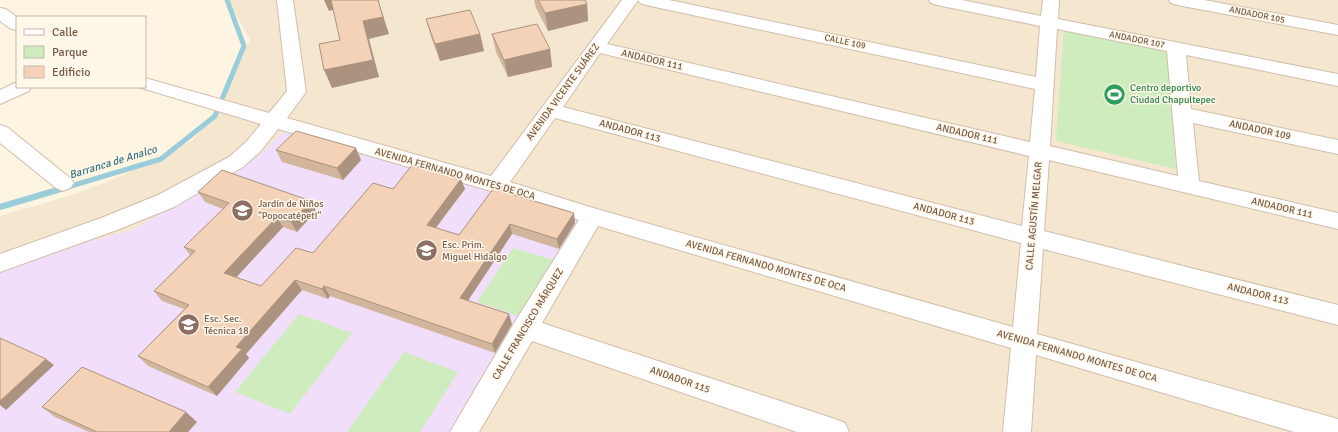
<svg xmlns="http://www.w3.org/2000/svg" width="1338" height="432" font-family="Signika,sans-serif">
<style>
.residential{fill:#f5e6cf}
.education{fill:#f1defa}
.green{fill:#cfecbf}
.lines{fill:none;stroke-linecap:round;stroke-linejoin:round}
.stream-far1{stroke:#9acdda;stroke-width:5}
.stream{stroke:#9acdda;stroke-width:6}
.minor-casing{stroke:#d1beab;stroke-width:2}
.minor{fill:#fff;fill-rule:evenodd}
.wall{fill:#d2b59d}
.shaded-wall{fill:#ab9380}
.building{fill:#f4d2b7;stroke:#ab9380}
.labels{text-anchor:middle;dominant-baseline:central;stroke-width:3;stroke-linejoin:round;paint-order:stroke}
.far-street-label{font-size:9px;fill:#765a47;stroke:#fff7e9}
.street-label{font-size:10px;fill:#765a47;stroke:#fff7e9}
.leisure-label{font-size:10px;fill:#27864d;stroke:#fff7e9;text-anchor:start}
.education-label{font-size:10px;fill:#785e54;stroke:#fff7e9;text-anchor:start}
.water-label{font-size:11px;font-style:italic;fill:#3c7583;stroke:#fff7e9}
</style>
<rect width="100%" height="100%" fill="#fdf4e1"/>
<path class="residential" d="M228,0H1338V432H0V216L72,195L117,178L193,140L219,106L250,40Z"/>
<path class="education" d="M284,131L590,220L462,432H0V267L134,229L256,158Z"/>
<g class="green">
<path d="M1064,26L1167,46L1176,169L1056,141Z"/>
<path d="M513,248L553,260L518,316L477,302Z"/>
<path d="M299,314L352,333L290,414L235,392Z"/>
<path d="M404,352L458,372L420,432H347Z"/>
</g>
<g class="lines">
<path class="stream-far1" d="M61,189L161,159L215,116L244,46L227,0"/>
<path class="stream" d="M0,207L64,188"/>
<defs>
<g id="minor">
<path d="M277,0H293L306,92L287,118L491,176L622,0H669L1036,77L1040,26L937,5L931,3L929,0H962L1041,16L1043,0H1059L1058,19L1338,74V86L1186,55L1191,109L1338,140V154L1193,123L1199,181L1338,213V229L1049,160L1044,231L1338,305V325L1043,249L1037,334L1338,419V432H1294L1036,355L1031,432H1003L1011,348L598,226L542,323L835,419L845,423L849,432H797L532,341L479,432H450L516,320L579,220L491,191L278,129L260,152L243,167L174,207L117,230L0,272V254L101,218L158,195L229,157L246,142L261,124L138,87H145V78L269,113L287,91ZM638,0L640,3L646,5L1035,89L1030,142L607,44ZM1057,29L1167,51L1178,176L1050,146ZM600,53L1029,156L1022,226L563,107ZM555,118L1021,243L1013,327L593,208L510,182Z"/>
<path d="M1169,0H1204L1338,25V35L1177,5L1171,3Z"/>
<path d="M0,8L6,9L17,17V30L11,29L0,21Z"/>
<path d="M17,82V87H31L29,91L0,104V90Z"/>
<path d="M0,125L7,127L70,178L74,183L70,188L63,191L56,188L0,143Z"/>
</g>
</defs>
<use href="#minor" class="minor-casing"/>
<use href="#minor" class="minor"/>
</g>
<g class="wall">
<path d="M534,0H585L587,4L588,21L548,31L536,8Z"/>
<path d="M426,19L480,34L484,51L440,61L431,37Z"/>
<path d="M492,34L550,49L552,67L508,77L496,52Z"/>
<path d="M276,150L361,160L343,180L282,162Z"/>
<path d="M393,189H465L436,228L459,235L515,195L575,223L559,249L512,234L468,301L512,324L495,353L330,296L328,299L302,290L246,354L249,358L217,396L148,366L138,356L184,309L162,301L154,291L190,255L184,247L223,209L205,202L198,192L311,201L316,211L297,232L283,227L236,277L261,286L313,253Z"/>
<path d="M42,407L197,422L188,432H89L55,417Z"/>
</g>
<g class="shaded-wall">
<path d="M324,0H332L336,9L329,11Z"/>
<path d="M378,0L389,34L369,39L379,77L332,88L324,70L363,21Z"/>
<path d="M587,4L588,21L548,31L545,13Z"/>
<path d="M480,34L484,51L440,61L435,44Z"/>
<path d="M550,49L552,67L508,77L504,60Z"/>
<path d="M356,148L361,160L343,180L337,168Z"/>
<path d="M461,179L465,189L430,235L427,225Z"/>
<path d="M514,191L516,201L511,194Z"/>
<path d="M311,201L316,211L297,232L291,222Z"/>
<path d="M574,213L575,223L559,249L557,239Z"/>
<path d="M277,217L283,227L232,282L224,273Z"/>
<path d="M510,224L512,234L463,308L460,298Z"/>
<path d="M295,280L302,290L246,354L249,358L217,396L208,387L236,347Z"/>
<path d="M324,286L330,296L328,299L322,289Z"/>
<path d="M509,314L512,324L495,353L492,344Z"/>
<path d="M46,359L54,365L6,410L0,405V401Z"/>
<path d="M186,412L197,422L188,432H169Z"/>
</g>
<g class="building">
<path d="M331,0H378L383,17L363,21L373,60L324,70L319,44L340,40Z"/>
<path d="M538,0H585L587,4L545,13Z"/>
<path d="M470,10L480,34L435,44L426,19Z"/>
<path d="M537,24L550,49L504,60L492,34Z"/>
<path d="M296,131L356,148L337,168L276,150Z"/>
<path d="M412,165L461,179L427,225L459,235L496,185L514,191L511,194L574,213L557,239L510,224L460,298L509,314L492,344L324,286L322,289L295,280L236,347L242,349L208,387L138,356L189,305L154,291L195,251L184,247L229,203L198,192L222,170L311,201L291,222L277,217L224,273L261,286L296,248L313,253L373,183L393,189Z"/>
<path d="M0,338L46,359L0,401Z"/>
<path d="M82,367L186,412L169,432H97L42,407Z"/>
</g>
<defs>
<symbol id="stadium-disc" viewBox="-11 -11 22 22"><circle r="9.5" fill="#2e9e5b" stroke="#fff7e9"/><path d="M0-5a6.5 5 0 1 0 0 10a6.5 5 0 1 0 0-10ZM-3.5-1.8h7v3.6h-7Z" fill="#fff"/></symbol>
<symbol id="school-disc" viewBox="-11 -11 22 22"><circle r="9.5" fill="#8d6e63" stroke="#fff7e9"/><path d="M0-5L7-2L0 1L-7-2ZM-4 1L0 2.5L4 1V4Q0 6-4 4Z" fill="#fff"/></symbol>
</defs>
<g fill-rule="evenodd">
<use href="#stadium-disc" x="1102" y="82" width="25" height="25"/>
<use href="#school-disc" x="230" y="198" width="25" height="25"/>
<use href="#school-disc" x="414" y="238" width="25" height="25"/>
<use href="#school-disc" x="176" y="312" width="25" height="25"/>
</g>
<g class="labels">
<g class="far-street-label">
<text transform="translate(1257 15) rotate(11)">ANDADOR 105</text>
<text transform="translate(1137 40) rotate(11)">ANDADOR 107</text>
<text transform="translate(845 42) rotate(12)">CALLE 109</text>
</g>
<g class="street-label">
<text transform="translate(652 60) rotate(13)">ANDADOR 111</text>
<text transform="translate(563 92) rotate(-54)">AVENIDA VICENTE SUÁREZ</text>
<text transform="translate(1260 130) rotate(12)">ANDADOR 109</text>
<text transform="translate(630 131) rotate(15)">ANDADOR 113</text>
<text transform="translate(967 134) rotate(13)">ANDADOR 111</text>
<text transform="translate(455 174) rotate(16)">AVENIDA FERNANDO MONTES DE OCA</text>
<text transform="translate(1282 208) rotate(13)">ANDADOR 111</text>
<text transform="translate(944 214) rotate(15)">ANDADOR 113</text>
<text transform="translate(1034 216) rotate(-85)">CALLE AGUSTÍN MELGAR</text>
<text transform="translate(766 266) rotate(16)">AVENIDA FERNANDO MONTES DE OCA</text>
<text transform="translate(1258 294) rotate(14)">ANDADOR 113</text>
<text transform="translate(528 324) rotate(-59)">CALLE FRANCISCO MÁRQUEZ</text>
<text transform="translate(1077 356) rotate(16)">AVENIDA FERNANDO MONTES DE OCA</text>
<text transform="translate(680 380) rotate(19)">ANDADOR 115</text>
</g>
<g class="leisure-label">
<text x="1130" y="88">Centro deportivo<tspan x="1130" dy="12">Ciudad Chapultepec</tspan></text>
</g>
<g class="education-label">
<text x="258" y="204">Jardín de Niños<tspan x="258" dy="12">"Popocatépetl"</tspan></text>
<text x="442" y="245">Esc. Prim.<tspan x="442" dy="12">Miguel Hidalgo</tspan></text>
<text x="204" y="319">Esc. Sec.<tspan x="204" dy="12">Técnica 18</tspan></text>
</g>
<g class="water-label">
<text transform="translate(113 162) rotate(-17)">Barranca de Analco</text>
</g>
</g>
<rect x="16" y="16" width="130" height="72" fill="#fff7e9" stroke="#c8b8a8"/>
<rect x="24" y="29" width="20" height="6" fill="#ffffff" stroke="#c8b8a8"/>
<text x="52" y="36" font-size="12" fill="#765a47">Calle</text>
<rect x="24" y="46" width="20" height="12" fill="#cfecbf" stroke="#c8b8a8"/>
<text x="52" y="56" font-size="12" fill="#765a47">Parque</text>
<rect x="24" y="66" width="20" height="12" fill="#f4d2b7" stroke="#c8b8a8"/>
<text x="52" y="76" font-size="12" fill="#765a47">Edificio</text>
</svg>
